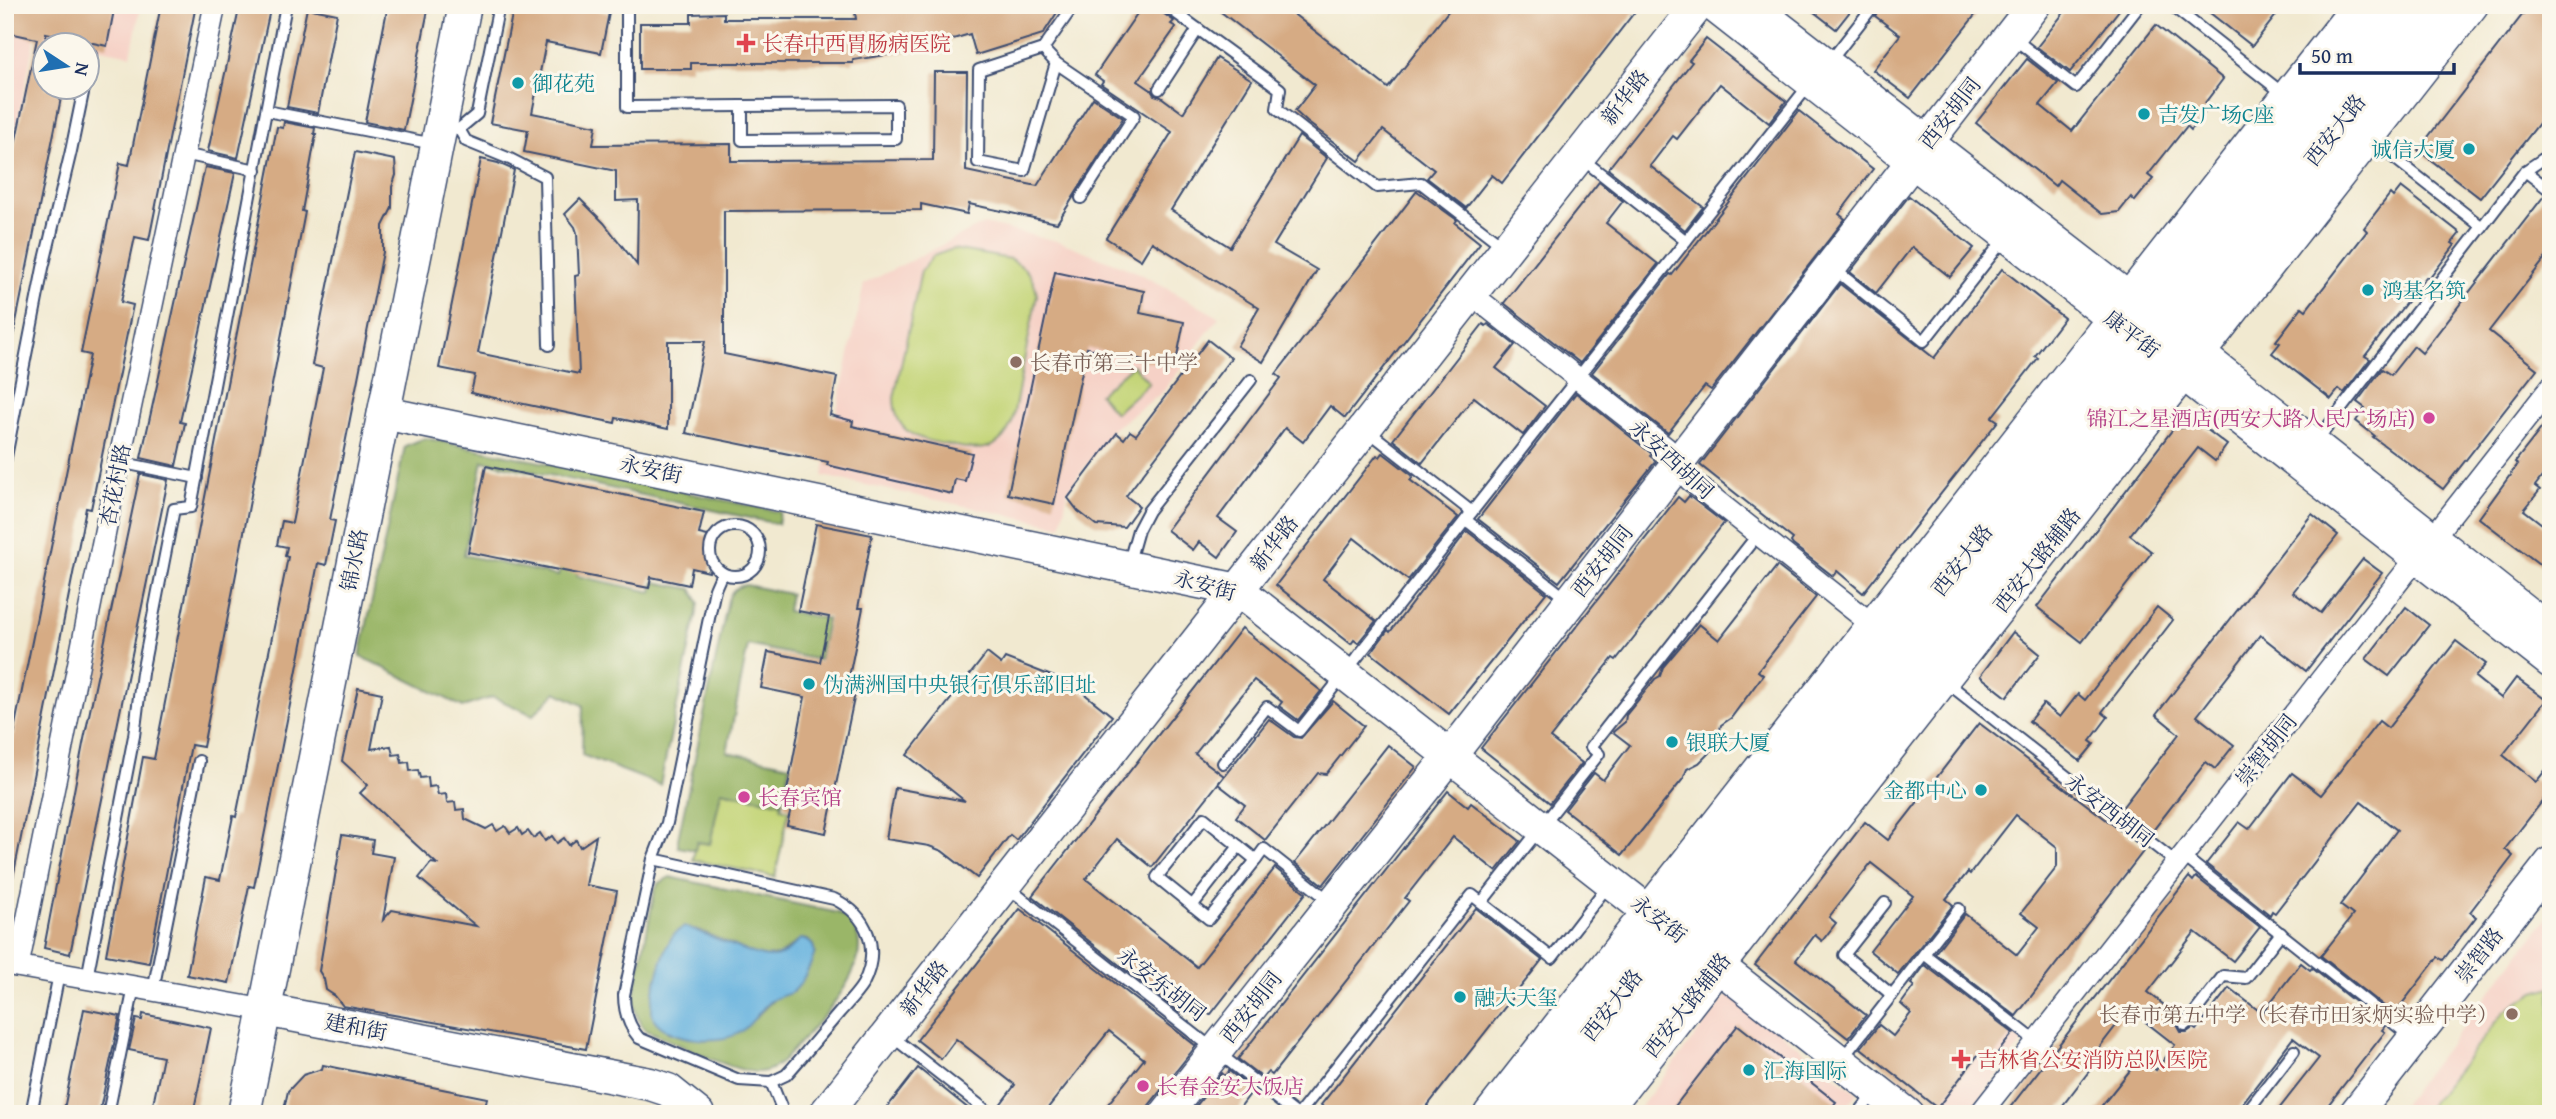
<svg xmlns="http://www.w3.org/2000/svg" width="2556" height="1119" font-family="'Gentium Book Plus','Noto Serif SC',serif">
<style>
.built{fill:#f6d1c6}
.green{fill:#c3d476;stroke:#6f826a;stroke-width:2}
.forest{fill:#9ab667;stroke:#5a7262;stroke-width:2;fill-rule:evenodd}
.water{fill:#64b1de;stroke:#40709e;stroke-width:2}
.building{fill:#d6ab84}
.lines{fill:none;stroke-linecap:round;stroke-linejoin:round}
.lane-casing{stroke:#3b4b6f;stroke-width:14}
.street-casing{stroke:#3b4b6f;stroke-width:24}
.secondary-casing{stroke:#3b4b6f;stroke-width:35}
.primary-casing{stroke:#3b4b6f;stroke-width:38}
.lane{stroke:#fff;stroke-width:10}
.street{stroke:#fff;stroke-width:21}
.secondary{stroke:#fff;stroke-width:32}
.primary{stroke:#fff;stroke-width:35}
.health-dot{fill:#e0444e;stroke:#fbf7ec;stroke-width:2.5}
.culture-dot{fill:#0f9aa8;stroke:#fbf7ec;stroke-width:2.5}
.education-dot{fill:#8d6e63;stroke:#fbf7ec;stroke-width:2.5}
.hotel-dot{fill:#d1479c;stroke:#fbf7ec;stroke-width:2.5}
.labels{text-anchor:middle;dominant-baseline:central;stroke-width:6;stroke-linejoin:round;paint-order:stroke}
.health-label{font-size:21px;fill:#be3a42;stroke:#fbf7ec;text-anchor:start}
.culture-label{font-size:21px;fill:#0d838f;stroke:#fbf7ec;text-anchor:start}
.street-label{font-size:21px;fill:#1b2f5e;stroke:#fbf7ec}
.education-label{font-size:21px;fill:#785e54;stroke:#fbf7ec;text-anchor:start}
.hotel-label{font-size:21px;fill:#b23c85;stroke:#fbf7ec;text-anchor:start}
</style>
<rect width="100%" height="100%" fill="#fbf7ec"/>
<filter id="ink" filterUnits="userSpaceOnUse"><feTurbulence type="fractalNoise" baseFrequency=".0143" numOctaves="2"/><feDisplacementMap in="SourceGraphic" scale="14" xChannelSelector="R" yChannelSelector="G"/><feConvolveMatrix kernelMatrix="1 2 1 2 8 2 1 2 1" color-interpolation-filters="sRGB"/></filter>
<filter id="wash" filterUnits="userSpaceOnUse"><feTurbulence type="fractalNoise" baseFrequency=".00686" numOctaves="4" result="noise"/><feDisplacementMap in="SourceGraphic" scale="28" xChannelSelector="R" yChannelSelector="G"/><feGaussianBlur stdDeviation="1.57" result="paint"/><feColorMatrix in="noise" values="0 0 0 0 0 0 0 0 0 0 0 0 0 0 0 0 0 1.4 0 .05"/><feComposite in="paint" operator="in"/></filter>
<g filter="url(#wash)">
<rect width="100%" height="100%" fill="#f1e9d0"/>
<g class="built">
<path d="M5,5H141L131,55L35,36L5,184Z"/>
<path d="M984,224L1061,242L1137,272L1219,317L1163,392L1113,429L1068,490L1061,526L823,476L864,284Z"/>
<path d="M2551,913V1114H2395Z"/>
<path d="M1964,992L2025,1039L1968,1114H1941L1896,1079Z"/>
<path d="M1729,993L1857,1093L1841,1114H1635Z"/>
</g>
<g class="green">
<path d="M953,249L1010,259C1026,267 1034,277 1037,295L1012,422C999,454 977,451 949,445C918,439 895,435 894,398L921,271L933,256Z"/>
<path d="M1133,365L1149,383L1115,413L1099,394Z"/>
<path d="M721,791L782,803L781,808L789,810L775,877L693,860L696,842L710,844Z"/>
<path d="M2551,987V1114H2423L2505,1011L2535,992Z"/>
</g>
<g class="forest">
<path d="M425,438L780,512L778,524L483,461L464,555L558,576L562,562L579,565L577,576L652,592L654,582L692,589L699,603L660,785L582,755L583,705L556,692L533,715L493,697L463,707L360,656L405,446Z"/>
<path d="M746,585L790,594L787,611L827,619L819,660L748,645L727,752L790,765L782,803L721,791L710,844L697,842L695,850L678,847V839L728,600C732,590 735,587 746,585Z"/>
<path d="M670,877L838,913C899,950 811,1028 783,1061C776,1066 769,1072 759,1072C734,1073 671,1040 646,1030C637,1021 634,1008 634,996L655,890L658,884ZM684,927L698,930L760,957L778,956L801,939L808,940L813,945L815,953L799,984L793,992L776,997L752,1021L707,1040L667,1032Z"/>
</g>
<path class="water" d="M684,927C709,932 759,963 778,956C786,954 795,945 800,939C814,941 817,949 812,961C808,970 800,988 792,992C783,997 776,996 768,1003C759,1012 752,1023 742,1031C722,1046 668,1041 654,1019C646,1006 664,950 672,937C675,932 679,930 684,927Z"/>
<g id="blocks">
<g class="building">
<path d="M5,5H115L107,46L46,33V88H63L13,337H5V192L37,39L5,32Z"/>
<path d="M161,5H196L149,240L135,237L121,302L133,305L91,509L86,508L13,878L5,877V782L15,730H14L90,355L81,353L120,163L129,165Z"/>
<path d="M240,5H271L238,158L208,151Z"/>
<path d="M388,5H429L404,130L365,122Z"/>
<path d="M514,5H573L609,13L601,53L546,42L532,113L596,126L593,145L731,144V161L933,160L934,72H967L966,171L1037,186L1093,98L1123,118L1057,223L969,204L967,214L921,204V210L724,211V354L837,377L830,415L853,421L852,426L972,453L965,481L955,479L952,494L827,465L828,462L686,433L705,341H668V429L616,418L615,423L471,393L475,375L439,368L481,159L498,163L514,170L478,353L579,374L575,276L579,275L577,233L575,227L565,214L580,199L604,223L637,265L638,200L616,201V171L524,152L528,130L490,123Z"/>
<path d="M898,5H1062L1043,34L976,55L970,34L912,51L853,60V63H691V69H640V23H691V14L724,13V19H856L855,12Z"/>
<path d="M1143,5H1157L1160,11L1174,21L1171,24L1176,27L1138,81L1151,90L1154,95L1161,97L1183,113L1217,58L1252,80L1171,210L1230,247L1299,136L1327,158L1274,245L1317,270L1263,362L1237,346L1259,308L1152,242L1141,260L1106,238L1172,132L1101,84L1103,81L1095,75Z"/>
<path d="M1212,5H1282L1388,88L1453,5H1640L1502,183L1492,175L1466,208L1427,178L1434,170L1383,130L1359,161L1307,122L1295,111L1315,85Z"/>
<path d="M1805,5H1855L1836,29Z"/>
<path d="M1882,5H1983L1910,98L1873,70L1900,35L1875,16Z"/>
<path d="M2070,5H2123L2070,72L2037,47Z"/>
<path d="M2200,5H2284L2252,46Z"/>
<path d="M2530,5H2551V108L2480,198L2418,150Z"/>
<path d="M307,8L337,14L318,113L287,107Z"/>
<path d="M2156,25L2223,79L2205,103L2209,107L2191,130L2187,126L2148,175L2153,179L2135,201L2131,197L2119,212L2102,214L2059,180L2055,186L1976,123L2027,59L2058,83L2040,105L2072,131Z"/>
<path d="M1706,39L1786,101L1769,123L1720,84L1677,139L1673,136L1650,166L1703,207L1685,230L1608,169L1692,62L1689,60Z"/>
<path d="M1799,111L1873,169L1839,214L1845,219L1711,390L1705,386L1668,433L1592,373L1670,274L1672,275Z"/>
<path d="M284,122L315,128L314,134H316L302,211L305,212L203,747L191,745L149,963L106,955L143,757L154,759L277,127L283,128Z"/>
<path d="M355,152L395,160L396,175L392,187V208L383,226V252L330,520L335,521L326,565L318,563L254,887L249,886L229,983L187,975L206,877L220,880L233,816L236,817L288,557L285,556L287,547L277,545L282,521L292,523L323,368L312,365Z"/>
<path d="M205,167L235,173L180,422L185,423L176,466L141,458Z"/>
<path d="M1599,182L1623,201L1606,223L1658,264L1580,363L1504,303Z"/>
<path d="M2401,187L2460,233L2452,243L2455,245L2429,279L2426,277L2365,356L2370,359L2344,393L2339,389L2331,399L2272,353L2280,343L2276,341L2302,307L2306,310L2367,231L2364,228L2390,194L2393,197Z"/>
<path d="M1417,191L1457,220L1455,223L1480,243L1345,418L1330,406L1303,442L1285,428L1218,518L1237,532L1219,557L1199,542L1193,550L1167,530L1281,378L1276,374Z"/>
<path d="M1909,196L1974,248L1950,277L1912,247L1876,293L1850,272Z"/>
<path d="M2544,196L2551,199V251L2489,331L2537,369L2443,489L2373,437L2375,436L2356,421L2365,408L2357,402L2382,369L2391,375L2414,346L2422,353Z"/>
<path d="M2002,269L2064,318L2035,356L2038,358L1992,417L1998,421L1863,593L1837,571L1833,576L1793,545L1791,542L1793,539L1700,465L1840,284L1934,358Z"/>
<path d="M1055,272L1144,291L1140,313L1184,322L1175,367L1087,348L1054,504L1008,494Z"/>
<path d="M1483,324L1486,326L1488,324L1515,345L1496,368L1545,406L1523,435L1474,397L1422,463L1393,440Z"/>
<path d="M1208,340L1231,358L1126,496L1139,506L1124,527L1096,525L1078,511L1068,498L1117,433L1124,439L1130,431L1136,435Z"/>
<path d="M1576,393L1652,454L1650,456L1656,461L1559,582L1478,519Z"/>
<path d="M2551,416V465L2535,486L2540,490L2524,510L2551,531V573L2479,518L2518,464L2515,462Z"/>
<path d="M2201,425L2227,445L2215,461L2198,448L2130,535L2152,552L2082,642L2037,607L2173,429Z"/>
<path d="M1383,453L1413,476L1410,480L1458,517L1408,580L1354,538L1323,579L1376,621L1358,643L1354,640L1351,644L1276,585L1377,455L1380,457Z"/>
<path d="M486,466L704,512L699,534L716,538L709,572L692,568L689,585L651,577L649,588L468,552Z"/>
<path d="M140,474L168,480L70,954L44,948L83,744Z"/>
<path d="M1689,496L1724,523L1616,660L1613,658L1550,738L1582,763L1550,803L1481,748L1678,497L1684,502Z"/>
<path d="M2312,514L2338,535L2293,592L2321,613L2363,559L2382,573L2306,671L2260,635L2197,716L2234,745L2215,769L2206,762L2151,833L2121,809L2179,734L2156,715Z"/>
<path d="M816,524L872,535L858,608H863L849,677L858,679L826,833L787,825L791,808L784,806L805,697L761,688L768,652L820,662L829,617L798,611Z"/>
<path d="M1467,531L1546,593L1449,714L1371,653L1388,630L1390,632Z"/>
<path d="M1777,566L1816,597L1758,671L1763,675L1731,718L1721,725L1718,739L1710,752L1699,763L1687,769L1683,779L1622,855L1565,810L1594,773L1603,780L1630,745L1613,732L1625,722L1626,715L1655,679L1660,676L1663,667L1699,624L1719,640Z"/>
<path d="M2157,607L2173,620L2102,712L2108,717L2090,741L2094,744L2080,761L2029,721L2043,704L2060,717L2078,694L2085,700Z"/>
<path d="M2406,607L2429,625L2389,676L2366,659Z"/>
<path d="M1242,628L1321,691L1298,720L1279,706L1282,702L1254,680L1195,754L1224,776L1152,867L1117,839L1086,879L1197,967L1275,868L1306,893L1211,1014L1179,1012L1032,896Z"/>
<path d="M2013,632L2040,654L2007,697L1980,676Z"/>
<path d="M2456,641L2486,664L2475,677L2501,698L2516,678L2546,700L2503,755L2536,782L2551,763V790L2505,849L2513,856L2470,912L2476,917L2443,960L2438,957L2394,1014L2321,956L2353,915L2340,905L2397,830L2361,802L2275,913L2272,911L2270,915L2206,864L2239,822L2249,829L2292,773L2321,795L2379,721L2388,728Z"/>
<path d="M987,653L1001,664L1005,658L1072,684L1112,716L1016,840L1010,835L977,878L942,851L929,846L886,839L895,788L965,801L907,755Z"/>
<path d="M358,688L382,693L371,749L391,746L393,755L400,754L402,763L409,762L410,771L418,770L420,778L428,777L429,787L436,786L438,795L446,794L447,803L455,802L456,810L464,809L465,819L486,829L493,825L497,831L505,826L510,833L518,828L522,835L528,831L533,838L540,833L545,841L552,836L557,843L564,838L569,845L576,840L580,847L596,836L586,885L617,891L586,1049L343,1006L335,996L326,990L324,979L319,971L342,835L373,840L371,853L394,857L383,920L392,910L476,926L419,878L431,863L437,864L360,793L368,785L342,761Z"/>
<path d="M1333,701L1364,726L1326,774L1318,773L1265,840L1236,817L1245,805L1218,784L1269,719L1294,737L1301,738Z"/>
<path d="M1979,723L2145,849L2016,1016L1935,953L1965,914L2017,955L2039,927L2021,913L2057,867V847L2016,815L1970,874L1968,872L1946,899L1953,905L1898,974L1870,951L1913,896L1871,863L1829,917L1836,923L1822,941L1815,935L1796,960L1866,1015L1848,1038L1755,965L1865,822L1888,840Z"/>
<path d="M1388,745L1416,767L1323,885L1295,863Z"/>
<path d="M1448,791L1468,807L1471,803L1520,841L1496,871L1453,837L1405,898L1409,901L1272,1075L1268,1072L1263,1078L1238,1059Z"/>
<path d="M2189,877L2193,881L2196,877L2260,927L2233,961L2195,932L2148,992L2180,1018L2177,1025L2181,1032H2187L2193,1028L2196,1030L2229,988L2262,1013L2301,963L2310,970L2312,968L2385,1026L2382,1030L2385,1032L2321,1114H2275L2319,1058L2293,1038L2234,1114H2095L2140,1058L2156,1070L2175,1045L2129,1009L2095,1053L2100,1057L2056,1114H2005Z"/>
<path d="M1476,908L1542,960L1421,1114H1331L1321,1105Z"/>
<path d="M1020,909L1196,1046L1142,1114H1100L1144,1059L1109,1031L1043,1114H993L1015,1085L956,1039L941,1059L917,1040Z"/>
<path d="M1925,965L2013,1033L1989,1064L1978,1055L1937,1108L1861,1048L1879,1025L1893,1036L1911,1013L1901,1004L1914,986L1911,984Z"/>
<path d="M84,1009L120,1016L99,1114H63Z"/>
<path d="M143,1014L211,1028L193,1114H151L163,1057L129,1050L136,1019L142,1020Z"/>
<path d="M1738,1025L1836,1102L1827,1114H1669Z"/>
<path d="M323,1065L487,1098L484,1114H283L288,1091L303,1075L322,1069Z"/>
<path d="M918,1068L975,1114H882Z"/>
<path d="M1229,1071L1253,1090L1235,1114H1190L1222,1073L1225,1076Z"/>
</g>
</g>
</g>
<g filter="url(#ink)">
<use href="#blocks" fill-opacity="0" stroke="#3b4b6f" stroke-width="2"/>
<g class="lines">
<defs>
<g id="lane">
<path d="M627,5V107L742,106"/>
<path d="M1165,5L1280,89L1277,109L1377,187L1421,183L1504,247"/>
<path d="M2171,5L2285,95"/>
<path d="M2012,37L2076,87L2140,5"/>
<path d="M1043,49L1056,63L1134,116L1081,198"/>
<path d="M1056,63L1024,171L978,162L979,70L1043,49L1074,5"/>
<path d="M1828,64L1874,5"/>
<path d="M88,71L91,55"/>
<path d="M1159,89L1198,29"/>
<path d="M896,105V139L742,140V106Z"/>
<path d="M267,111L434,144"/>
<path d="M453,128L459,129L477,114L499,5"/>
<path d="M459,129L466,141L510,159L545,177L549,345"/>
<path d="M184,154L256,170"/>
<path d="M2393,157L2482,227"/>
<path d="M1581,158L1686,241"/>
<path d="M2525,171L2543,159L2551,149"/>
<path d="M1834,269L1924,341L2005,238"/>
<path d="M1367,430L1472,512"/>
<path d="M2315,443L2525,171L2551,191"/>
<path d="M5,462L43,268L71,151L84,88"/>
<path d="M119,462L197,478"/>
<path d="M1466,520L1568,600"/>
<circle cx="735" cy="551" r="25"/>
<path d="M1128,565L1138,530L1148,511L1251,380"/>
<path d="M1945,681L2177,863"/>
<path d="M1223,763L1267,707L1299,731L1809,85"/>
<path d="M1204,818L1256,860L1209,919L1157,877Z"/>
<path d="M2183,856L2411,1037"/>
<path d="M653,859L834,899C868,915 881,949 863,984C857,994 847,1004 839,1013C821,1034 804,1055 786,1075L771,1082L739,1080L639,1038C628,1025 624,1011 624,995L653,859L667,823L715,589L722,573"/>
<path d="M1256,860L1264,849L1331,902"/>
<path d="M1006,886L1296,1114"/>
<path d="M1482,902L1599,754L1591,747L1758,534"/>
<path d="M1885,903L1844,955L1892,995"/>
<path d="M1192,906L1239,846"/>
<path d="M1924,954L2037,1042"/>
<path d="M87,978L134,736L142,673L174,509L191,507L286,5"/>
<path d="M153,990L199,761"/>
<path d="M2185,1025L2223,976L2246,978L2281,933"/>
<path d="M889,1034L983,1108"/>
<path d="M1842,1059L1959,909"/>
<path d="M771,1082L784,1114"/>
<path d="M31,1114L59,974"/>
<path d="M108,1114L134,987"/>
<path d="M1299,1114L1472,895L1552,958L1609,884"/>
<path d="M1858,1114L1875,1092"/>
<path d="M2245,1114L2294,1051"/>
</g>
<g id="street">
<path d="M1471,294L1666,448L1690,480L1873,625"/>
<path d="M5,964L265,1010"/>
<path d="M18,966L119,462L215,5"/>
<path d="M1980,1114L2551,387"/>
</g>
<g id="secondary">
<path d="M1713,5L2128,330"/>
<path d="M1750,5L2146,312"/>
<path d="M2184,342L2551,632"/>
<path d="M2166,360L2551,662"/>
<path d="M384,413L1238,590L1907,1114"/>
<path d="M265,1010L650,1084L668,1090L698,1114"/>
<path d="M244,1114L465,5"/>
<path d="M825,1114L1698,5"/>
<path d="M1166,1114L1450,756L2034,5"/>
<path d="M1490,1114L2359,5"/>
<path d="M1602,1114L2472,5"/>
<path d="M2355,1114L2551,863"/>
</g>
<g id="primary">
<path d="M1526,1114L2397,5"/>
<path d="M1564,1114L2432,5"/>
</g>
</defs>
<use href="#lane" class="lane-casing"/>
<use href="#street" class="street-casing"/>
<use href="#secondary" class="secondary-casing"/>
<use href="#primary" class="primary-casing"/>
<use href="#lane" class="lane"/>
<use href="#street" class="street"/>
<use href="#secondary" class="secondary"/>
<use href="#primary" class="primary"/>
</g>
</g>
<g class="health-dot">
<path d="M742.5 32.5h7v7h7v7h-7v7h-7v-7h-7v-7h7z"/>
<path d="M1957.5 1048.5h7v7h7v7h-7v7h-7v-7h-7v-7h7z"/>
</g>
<g class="culture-dot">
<circle cx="518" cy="83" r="7"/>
<circle cx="2144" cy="114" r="7"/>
<circle cx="2469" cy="149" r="7"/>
<circle cx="2368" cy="290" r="7"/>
<circle cx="809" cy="684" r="7"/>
<circle cx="1672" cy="742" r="7"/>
<circle cx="1981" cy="790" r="7"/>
<circle cx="1460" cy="997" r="7"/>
<circle cx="1749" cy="1070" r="7"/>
</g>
<g class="education-dot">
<circle cx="1016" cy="362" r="7"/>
<circle cx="2512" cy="1014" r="7"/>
</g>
<g class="hotel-dot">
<circle cx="2429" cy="418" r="7"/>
<circle cx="744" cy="797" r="7"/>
<circle cx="1143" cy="1086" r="7"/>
</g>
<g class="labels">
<g class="health-label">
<text x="762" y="43">长春中西胃肠病医院</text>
<text x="1977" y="1059">吉林省公安消防总队医院</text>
</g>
<g class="culture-label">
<text x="532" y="83">御花苑</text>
<text x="2158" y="114">吉发广场C座</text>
<text x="2455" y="149" text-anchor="end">诚信大厦</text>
<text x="2382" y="290">鸿基名筑</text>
<text x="823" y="684">伪满洲国中央银行俱乐部旧址</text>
<text x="1686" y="742">银联大厦</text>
<text x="1967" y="790" text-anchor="end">金都中心</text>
<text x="1474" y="997">融大天玺</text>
<text x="1763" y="1070">汇海国际</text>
</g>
<g class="street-label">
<text transform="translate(1625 97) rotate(-52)">新华路</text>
<text transform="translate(1950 113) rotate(-52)">西安胡同</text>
<text transform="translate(2335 130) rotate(-52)">西安大路</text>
<text transform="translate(2132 334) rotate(38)">康平街</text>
<text transform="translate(1672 459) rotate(43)">永安西胡同</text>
<text transform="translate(651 469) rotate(12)">永安街</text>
<text transform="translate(115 485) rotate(-79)">杏花村路</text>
<text transform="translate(1274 543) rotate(-52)">新华路</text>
<text transform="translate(354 560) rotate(-79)">锦水路</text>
<text transform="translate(1962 560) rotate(-52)">西安大路</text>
<text transform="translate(2037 560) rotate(-52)">西安大路辅路</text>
<text transform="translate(1602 561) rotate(-52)">西安胡同</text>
<text transform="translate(1205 585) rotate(15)">永安街</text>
<text transform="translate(2266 750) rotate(-52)">崇智胡同</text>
<text transform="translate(2110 810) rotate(38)">永安西胡同</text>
<text transform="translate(1659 919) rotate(38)">永安街</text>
<text transform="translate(2479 955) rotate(-52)">崇智路</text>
<text transform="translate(1162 984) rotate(38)">永安东胡同</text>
<text transform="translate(924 988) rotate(-52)">新华路</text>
<text transform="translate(1612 1005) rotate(-52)">西安大路</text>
<text transform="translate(1687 1005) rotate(-52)">西安大路辅路</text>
<text transform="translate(1251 1007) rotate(-52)">西安胡同</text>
<text transform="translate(356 1027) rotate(11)">建和街</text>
</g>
<g class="education-label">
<text x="1030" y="362">长春市第三十中学</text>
<text x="2498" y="1014" text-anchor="end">长春市第五中学（长春市田家炳实验中学）</text>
</g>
<g class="hotel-label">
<text x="2415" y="418" text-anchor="end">锦江之星酒店(西安大路人民广场店)</text>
<text x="758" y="797">长春宾馆</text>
<text x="1157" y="1086">长春金安大饭店</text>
</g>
</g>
<rect width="2556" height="1119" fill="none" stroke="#fbf7ec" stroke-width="28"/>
<g transform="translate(66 66) rotate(102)"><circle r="33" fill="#fbf7ec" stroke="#a1a7b3" stroke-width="2"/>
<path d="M0-5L12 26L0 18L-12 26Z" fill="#1f6fb2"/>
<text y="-10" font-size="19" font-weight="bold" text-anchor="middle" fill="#1b2f5e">N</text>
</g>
<path d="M2300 63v10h154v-10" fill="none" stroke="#1b2f5e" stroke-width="3.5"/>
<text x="2311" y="63" font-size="21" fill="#1b2f5e" stroke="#fbf7ec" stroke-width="5" paint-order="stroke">50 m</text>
</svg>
